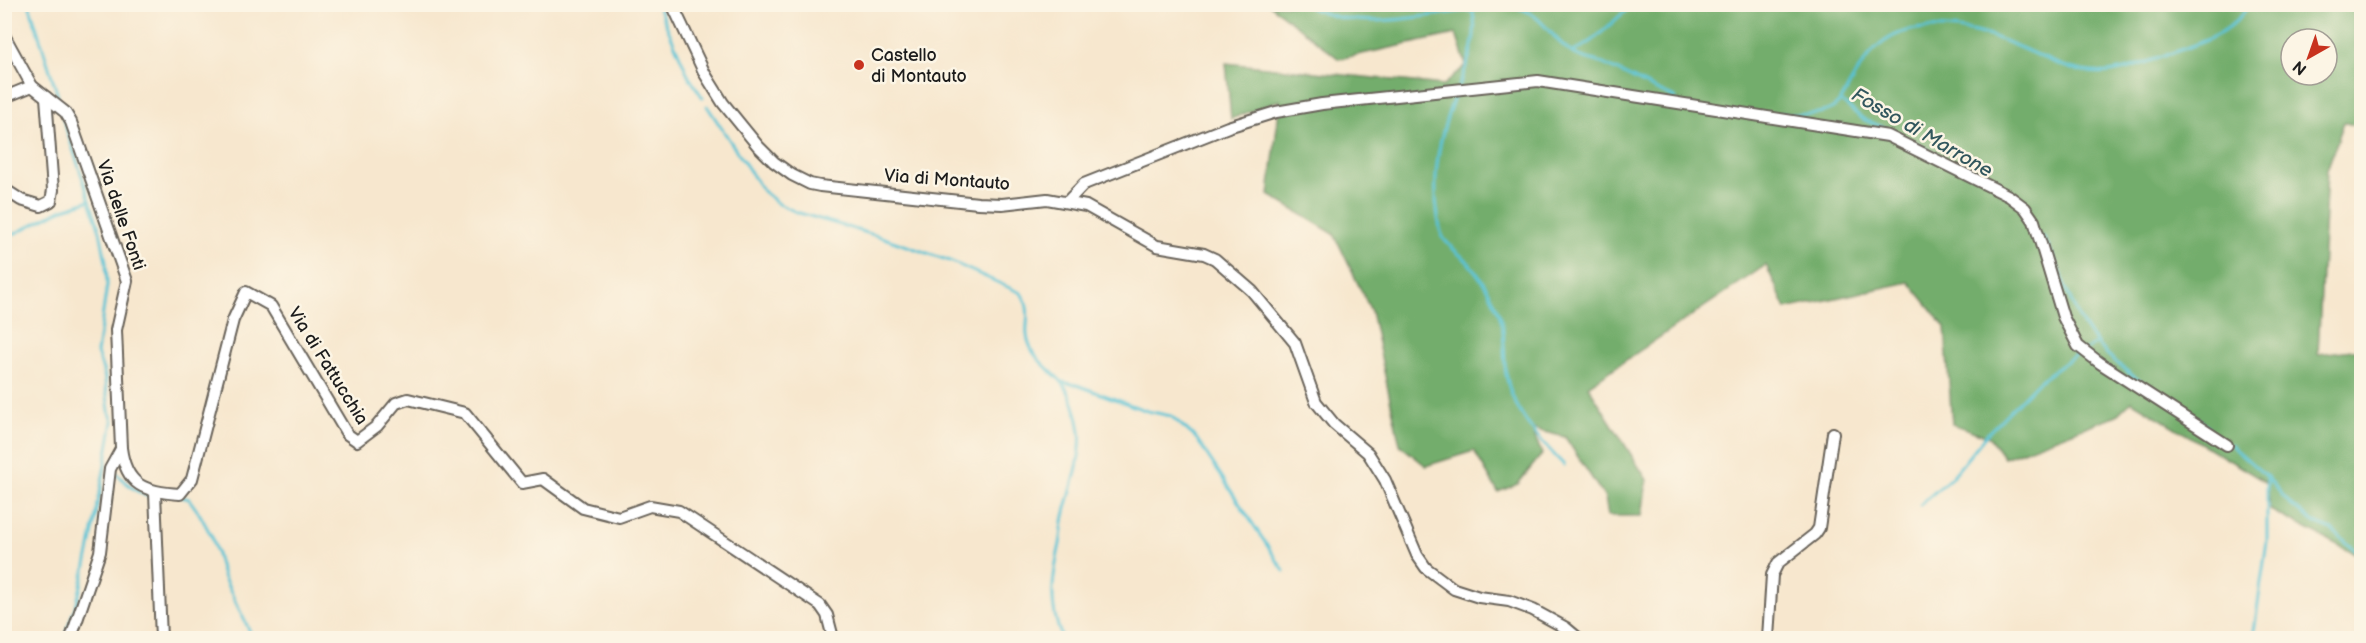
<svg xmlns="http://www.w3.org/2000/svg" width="2366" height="643" font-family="'Balsamiq Sans',sans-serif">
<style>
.forest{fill:#73ad6c;stroke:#486444;stroke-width:1.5;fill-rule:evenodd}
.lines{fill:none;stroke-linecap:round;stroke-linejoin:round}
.stream{stroke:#59c3d5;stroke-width:3}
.minor-casing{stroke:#69635a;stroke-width:14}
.minor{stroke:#fff;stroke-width:10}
.poi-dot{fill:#c8321e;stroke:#fcf5e5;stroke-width:2}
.labels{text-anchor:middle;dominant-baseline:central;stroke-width:5;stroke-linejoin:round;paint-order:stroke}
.poi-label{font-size:18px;fill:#1c1c1c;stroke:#fcf5e5;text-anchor:start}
.street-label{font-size:18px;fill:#1c1c1c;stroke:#fcf5e5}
.water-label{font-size:20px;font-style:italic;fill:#31565d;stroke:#fcf5e5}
</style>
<rect width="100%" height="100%" fill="#fcf5e5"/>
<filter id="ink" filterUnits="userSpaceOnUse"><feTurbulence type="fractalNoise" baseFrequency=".0167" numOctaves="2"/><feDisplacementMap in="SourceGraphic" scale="12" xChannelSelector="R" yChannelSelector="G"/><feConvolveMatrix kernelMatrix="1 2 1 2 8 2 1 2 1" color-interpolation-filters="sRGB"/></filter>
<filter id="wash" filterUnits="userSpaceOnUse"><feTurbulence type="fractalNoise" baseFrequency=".008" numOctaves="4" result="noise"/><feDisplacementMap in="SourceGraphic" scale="24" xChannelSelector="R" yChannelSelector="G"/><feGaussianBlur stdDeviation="1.35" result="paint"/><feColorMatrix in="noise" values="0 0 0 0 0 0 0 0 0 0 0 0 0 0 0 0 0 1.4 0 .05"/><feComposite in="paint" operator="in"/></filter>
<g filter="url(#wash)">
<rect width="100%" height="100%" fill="#f7e7ce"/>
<path class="forest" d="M1270,5H2361V128L2344,122L2327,170L2318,354L2361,349V557L2270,510L2267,483L2131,401L2117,415L2004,458L1989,437L1952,424L1945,327L1909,282L1786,309L1766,265L1588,386L1647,480L1642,516H1608L1605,498L1565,437L1532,429L1542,454L1518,484L1498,492L1474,451L1426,466L1400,445L1371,311L1334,234L1269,195L1280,100L1231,119L1226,63L1444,85L1466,65L1456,34L1339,59ZM2291,39H2327V75H2291Z"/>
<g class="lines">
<g class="stream">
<path d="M29,4L58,96"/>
<path d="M657,4L689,77L703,98"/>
<path d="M1304,4C1359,36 1424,13 1483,9C1494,9 1508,5 1519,8C1541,14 1553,40 1571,52C1580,58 1591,59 1601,63C1626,74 1650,88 1675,98"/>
<path d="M1572,53L1592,41L1633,4"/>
<path d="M1459,86C1467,65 1480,33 1472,10"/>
<path d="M1456,92C1440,132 1431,174 1438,217C1439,224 1440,233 1444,239C1450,247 1459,254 1467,261C1480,276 1491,292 1498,311C1506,330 1503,354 1506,374C1512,411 1539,439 1564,465"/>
<path d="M1841,101L1863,119L1891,131L1940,157"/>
<path d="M707,106L763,191L779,204L796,212L881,237L950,261L1021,293C1035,314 1021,327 1030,346C1035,359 1050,370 1060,380C1071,392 1078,415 1080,431C1083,455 1071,489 1065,512C1062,523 1062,534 1060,544C1052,580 1048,603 1062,638"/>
<path d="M1781,114C1793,115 1821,115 1831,109C1840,104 1845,94 1850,84C1868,53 1886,30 1926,28C1956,26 1987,33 2014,45C2046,58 2073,76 2109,72C2134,69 2159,57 2183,49C2209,40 2235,30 2249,4"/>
<path d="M63,119L100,231L106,262L107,285L97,353L104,373L109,411L113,421L89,553L77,602L64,638"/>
<path d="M2043,237C2059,264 2066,294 2081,321C2109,370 2163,393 2207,426"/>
<path d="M4,239L61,210L90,200"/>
<path d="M2086,349L2098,343"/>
<path d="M1062,382L1077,385L1147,411L1171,416L1196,438L1284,571"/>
<path d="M2231,445L2267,477L2291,505L2315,523L2332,530L2362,556"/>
<path d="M112,470C126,481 134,493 152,498"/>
<path d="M182,497L189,499L199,513L212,537L223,576L253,638"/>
<path d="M1920,505L1952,477L1987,434L2039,381L2080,352"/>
<path d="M2253,638L2267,541V477"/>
</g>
</g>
</g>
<g filter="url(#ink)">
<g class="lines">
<defs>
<g id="minor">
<path d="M672,4L705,74L723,103L758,146L774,162L792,175L810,184L820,186L978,203L1002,204L1047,199L1086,206L1157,246L1204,254L1215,259L1252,291L1295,343L1316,402L1334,424L1368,453L1385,480L1417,555L1426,568L1454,589L1479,597L1509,601L1533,610L1566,628L1578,638"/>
<path d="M4,35L32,86L65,112L71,122L127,281L116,330L121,448C126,486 145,492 180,494L192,479L233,320L246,292L271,306L347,434L357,441L377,426L396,403L408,399L465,413L522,483L543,479L583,508L619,517L650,506L679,511L820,605L827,615L833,638"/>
<path d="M4,92L10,95L32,86"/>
<path d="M4,189L21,200L41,206L51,201L53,190L46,97"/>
<path d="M1067,202L1084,184L1228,127L1276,112L1322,104L1538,81L1888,136L2009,196L2025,208L2034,221L2063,317L2078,346L2100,363L2227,445"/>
<path d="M155,493L161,638"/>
<path d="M71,638L100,552L110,469L121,449"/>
<path d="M1768,638L1772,575L1778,563L1815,534L1819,528L1833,433"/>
</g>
</defs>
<use href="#minor" class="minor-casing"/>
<use href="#minor" class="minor"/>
</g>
</g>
<circle class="poi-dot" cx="859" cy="65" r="6"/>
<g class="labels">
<g class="poi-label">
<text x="871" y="55">Castello<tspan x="871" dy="21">di Montauto</tspan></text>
</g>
<g class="street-label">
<text transform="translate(947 180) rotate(4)">Via di Montauto</text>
<text transform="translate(121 215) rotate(71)">Via delle Fonti</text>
<text transform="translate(328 366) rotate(58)">Via di Fattucchia</text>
</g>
<g class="water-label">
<text transform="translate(1922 133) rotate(30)">Fosso di Marrone</text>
</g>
</g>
<rect width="2366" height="643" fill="none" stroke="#fcf5e5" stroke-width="24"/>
<g transform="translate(2309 57) rotate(220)"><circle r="28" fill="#fcf5e5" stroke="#a29e95" stroke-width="1.5"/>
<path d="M0-4.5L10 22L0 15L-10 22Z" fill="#c8321e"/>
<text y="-9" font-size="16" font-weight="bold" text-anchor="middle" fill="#1c1c1c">N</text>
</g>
</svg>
